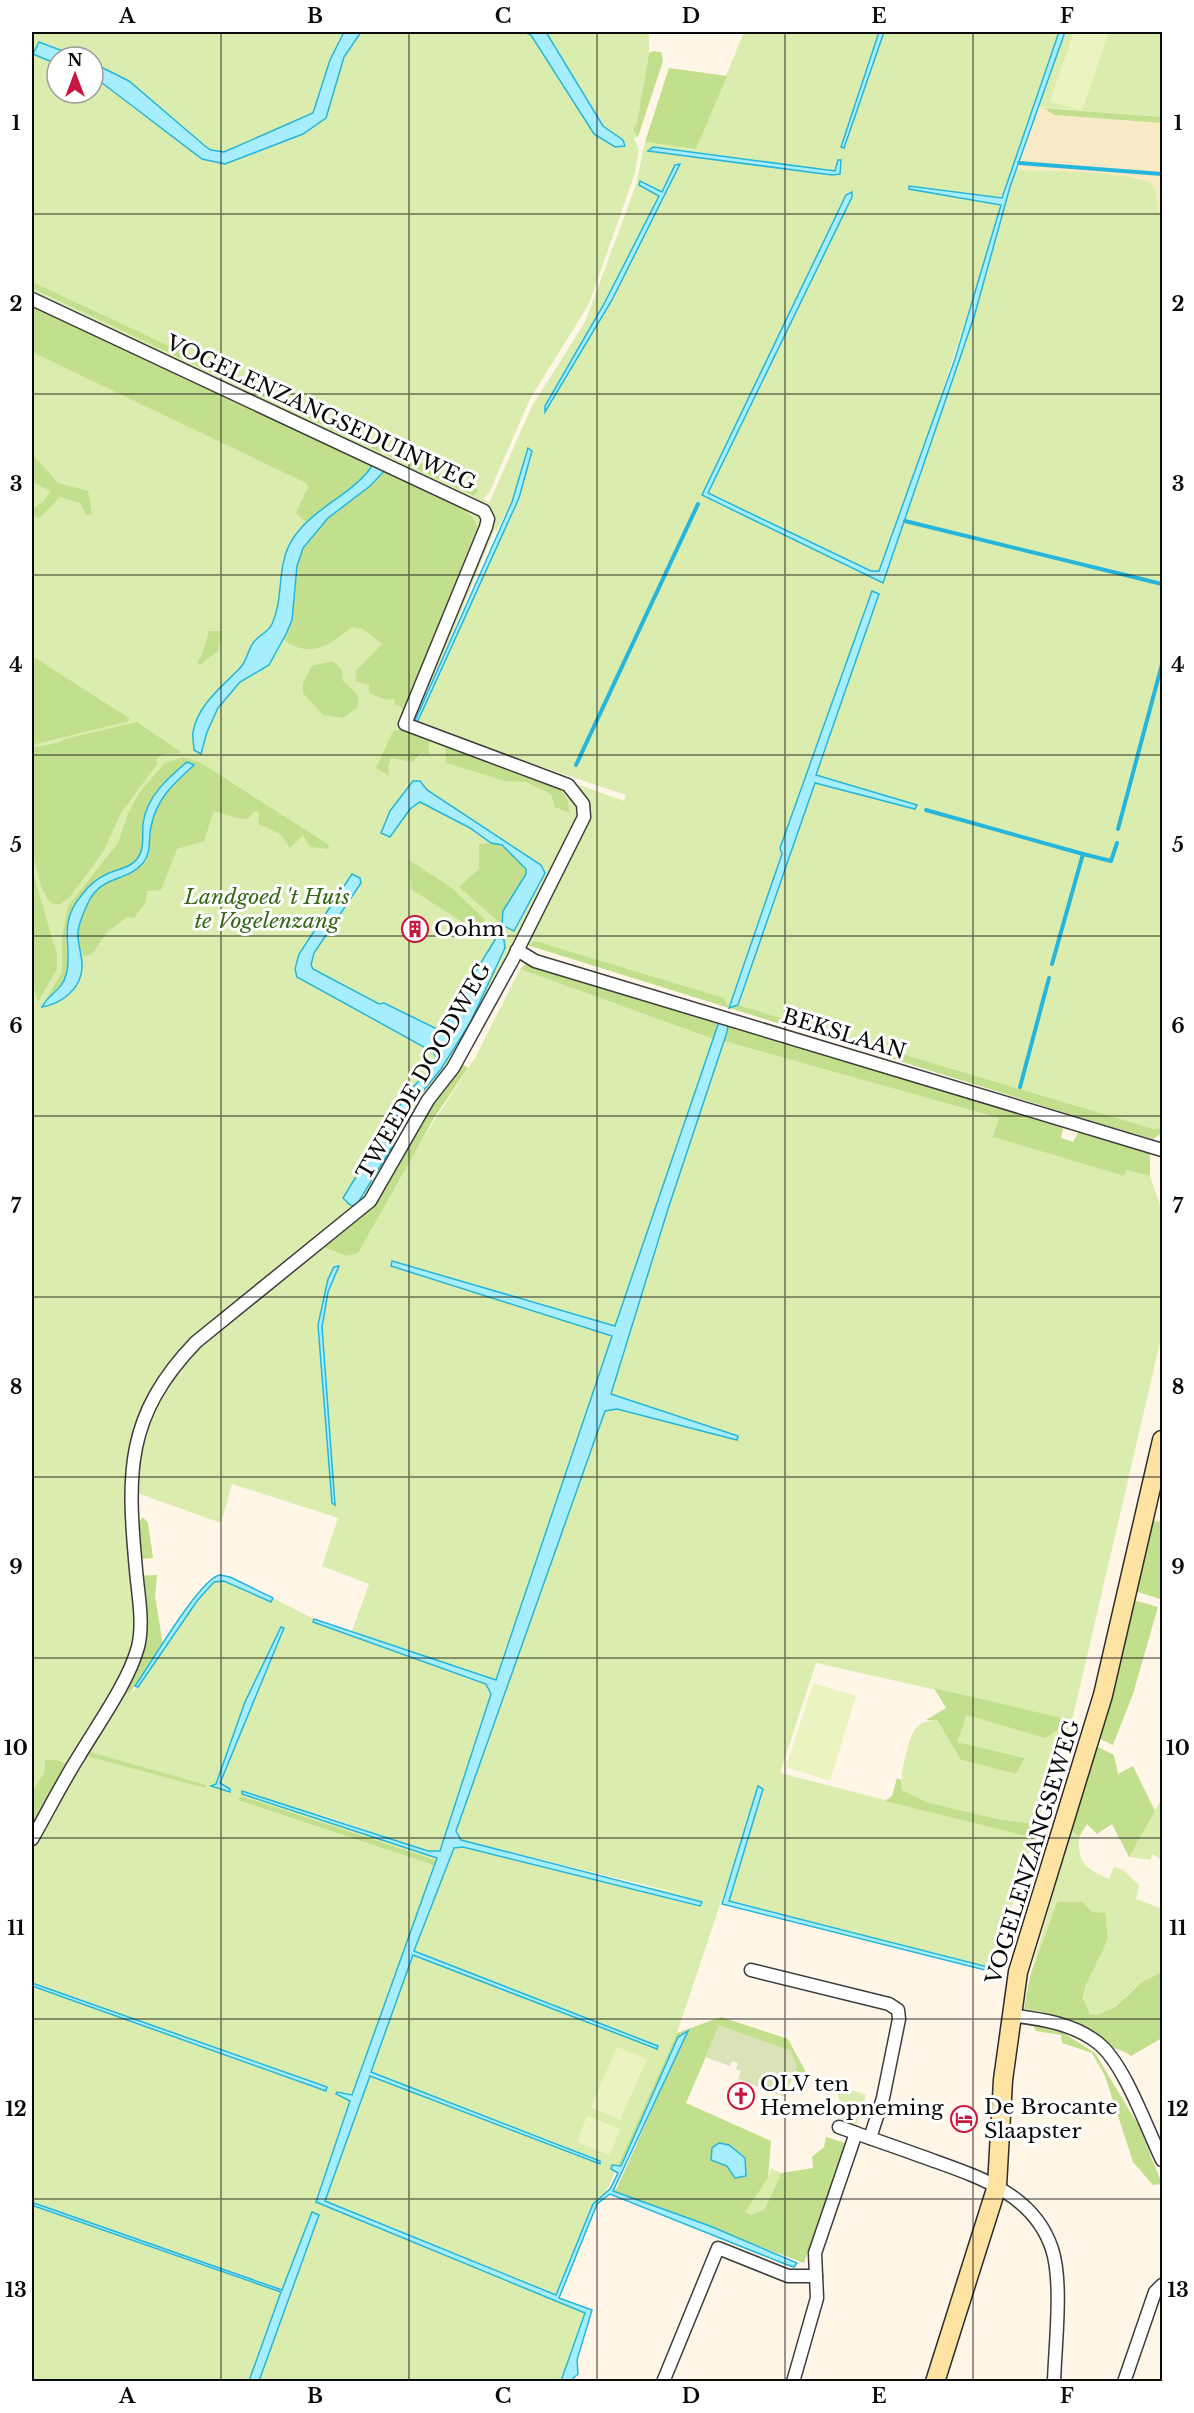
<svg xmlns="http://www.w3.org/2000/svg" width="1194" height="2413" font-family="'Libre Baskerville',serif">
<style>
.farmland{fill:#f8eac5}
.green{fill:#dbedae;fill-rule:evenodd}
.forest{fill:#c1df8c}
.cemetery{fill:#dce2b8}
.pitch{fill:#ebf3c1}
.water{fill:#a6edfd;stroke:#26b5db;stroke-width:1.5}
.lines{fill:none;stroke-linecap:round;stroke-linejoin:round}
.stream{stroke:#26b5db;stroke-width:4}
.street-casing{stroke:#3d3d3d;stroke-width:15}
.secondary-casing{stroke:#2c2c2c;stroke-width:21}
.street{stroke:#fff;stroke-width:12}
.secondary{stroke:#ffe3a3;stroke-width:18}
.grid{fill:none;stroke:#0a0a0a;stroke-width:1.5;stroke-opacity:0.55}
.labels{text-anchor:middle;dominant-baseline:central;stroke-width:6;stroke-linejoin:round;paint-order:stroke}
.street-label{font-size:21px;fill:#0a0a0a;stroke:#fff}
.park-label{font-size:21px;font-style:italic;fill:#366716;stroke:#fff}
.poi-label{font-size:21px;fill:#0a0a0a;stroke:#fff;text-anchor:start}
.neatline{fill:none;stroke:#0a0a0a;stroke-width:2}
.grid-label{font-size:20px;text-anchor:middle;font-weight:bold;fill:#0a0a0a}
</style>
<rect width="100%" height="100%" fill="#fff6e8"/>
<path class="farmland" d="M1038,107L1044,108L1054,115L1162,123V212H1157V201L1141,178L1017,170Z"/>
<g class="green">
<path d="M32,32H344L330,60L313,113L224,152L211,150L205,146L129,81L93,63V57H79L48,44L34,54L57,64V93H93V76L202,159L225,164L303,134L326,118L344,57L361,32H524L531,34L594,134L623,140L603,126L546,32H649V53L636,134L638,137L634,138L639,149L635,173L589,304L530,399L489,493L483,499L489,503L532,406L585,322L636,185L645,142L696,149L744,32H1059L1002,198L1010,187L1017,170C1040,171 1138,171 1151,184C1158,191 1157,203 1157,211L1162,212V1129H1154L738,1005L815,782L915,809L917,805L816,775L879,594L873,591L780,848L782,854L729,1008L533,942L527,945V940L517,937L466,1037L367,1199L194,1340L136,1430V1635L125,1672L32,1817ZM994,242L974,317L907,515L877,581L730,508L871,571H879L935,414L988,251ZM528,449L519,498L416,725L626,795L624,801L415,726L495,528L496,532L512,502Z"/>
<path d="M1062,32H1162V117L1038,107Z"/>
<path d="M520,969L713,1039L615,1326L392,1262V1266L612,1335L496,1680L352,1631L369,1584L322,1566L338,1518L232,1484L221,1523L140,1494L134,1495L140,1431L182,1361L321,1246L346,1256L475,1058Z"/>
<path d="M724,1041L999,1118L994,1137L1124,1176L1127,1170L1150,1176L1162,1211V1334L1072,1721L1037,1824L997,1819L925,1802L902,1790C899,1777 908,1740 915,1729C920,1722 929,1720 937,1720L961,1760L1016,1774L1025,1758L957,1742L967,1714L1045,1738L1062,1718L816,1663L780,1773L1034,1838L996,1955V1969L729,1901L763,1789L726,1887L677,2033L618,2165H613L612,2169L615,2171L606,2192L594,2201L556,2295L325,2201L370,2076L600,2164V2161L371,2072L413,1955L656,2048L658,2046L414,1951L454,1848L463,1847L702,1903L638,1885L686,1895L461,1840L456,1831L605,1411L617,1409L737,1440L702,1424L611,1394L668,1209Z"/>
<path d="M224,1581L270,1602L273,1598L314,1619V1623L486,1684L491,1694L440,1851H428L307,1810L437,1858L407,1950L352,2095L337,2092L336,2095L350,2100L316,2202L586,2313L561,2381H259L319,2215L312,2213L282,2290L34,2206L281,2292L249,2381H32V1986L326,2091L268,2067L32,1983V1844L118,1693H130L138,1687L197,1601L214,1582ZM284,1628L220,1784L230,1788V1791L211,1786L216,1784L245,1703Z"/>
<path d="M1162,1798V1860L1152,1854L1151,1860L1129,1857Z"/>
<path d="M1071,1830L1079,1837C1078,1863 1085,1868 1109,1879L1114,1867L1123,1870L1139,1885L1136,1899L1160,1908L1162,1901V1972C1156,1977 1149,1979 1142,1983C1129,1990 1121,2005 1106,2012C1100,2015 1094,2017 1089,2012C1073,1998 1100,1955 1108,1940C1108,1923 1094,1914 1082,1903L1057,1902L1030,1976Z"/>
<path d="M817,2077L866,2095L856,2127L841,2121L843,2111L836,2089L817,2081Z"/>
<path d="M771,2168L781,2173L765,2209L751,2215L744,2212L768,2178Z"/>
</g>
<g class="forest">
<path d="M653,51L661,52L663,61L638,137L633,130L637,124L649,53Z"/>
<path d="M669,68L727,76L696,149L645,142Z"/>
<path d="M1044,108L1162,117V123L1054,115Z"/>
<path d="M32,282L478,490L474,496L32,288Z"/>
<path d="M32,304L374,463L367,474L306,522L296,513L308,487L306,483L32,352Z"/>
<path d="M32,454L58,483L88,491L92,514L86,515L80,503L60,497L39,518L32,515V509L43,502L51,491L32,482Z"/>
<path d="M386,469C411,481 469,500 477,527L423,662L407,712L398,705L394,706L395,699L386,700L369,693V685L356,681V671L382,644L363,629L352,627C329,646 308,660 282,638C301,618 291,574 303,549C319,514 361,496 386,469Z"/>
<path d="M209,631H222L218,651L200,665L197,662L202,655Z"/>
<path d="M32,656L129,718V721L32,745Z"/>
<path d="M333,661L342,670L343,681C353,691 361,693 358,707L343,718L323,715L303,693V683L312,666Z"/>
<path d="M137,722L182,753L164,754L157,758V764L121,813L103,852L69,898L60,904H53C39,893 39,871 32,855V748C44,744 54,746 65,739Z"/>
<path d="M406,729L437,738L429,743V755L421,753L413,762L391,758L388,766L389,776L376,768L393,731Z"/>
<path d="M445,735L544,771L567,798L570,813L555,807L551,794L526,782L505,781L446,763Z"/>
<path d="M183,757L201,763L329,845L328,849L310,847L303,835L290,848L280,834L259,824L258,811L253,812L249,818L241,819L214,811L204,841L177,849L161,890L147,891L146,902L134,918L127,917L107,932L92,954L84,956C70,933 84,897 106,882C120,872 139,876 148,856C152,847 149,834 152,824C162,791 172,789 194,765L187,762C167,778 147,797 143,824C141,836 146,848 137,859C131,867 122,868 113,871C92,878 74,899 68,921C60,952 81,978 46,999L62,972V937L68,906L118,843L128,814L139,793L165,763Z"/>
<path d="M491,843C503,844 525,862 526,874L503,911L502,925L459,887L479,869V844Z"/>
<path d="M409,860L452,888L485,920L473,929L411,889Z"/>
<path d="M32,869L57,955V969L38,1002L32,983Z"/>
<path d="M535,941L724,998L729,1008L738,1005L1154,1129H1162V1133L1153,1139L1098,1123L527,945Z"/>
<path d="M526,964L537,967L720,1019L713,1039L520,969Z"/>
<path d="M729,1021L1064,1124L1061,1138L1073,1142L1080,1129L1150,1149V1176L1127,1170L1124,1176L993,1137L999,1118L724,1041Z"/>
<path d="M459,1062L468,1068L434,1118L358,1253L346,1256L321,1246L366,1213L374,1203L432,1103Z"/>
<path d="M143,1517L148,1523L153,1558L141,1559L134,1527Z"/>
<path d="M1150,1520L1162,1522V1588L1160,1599L1125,1588Z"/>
<path d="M157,1575L155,1596L163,1645L130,1693H118L138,1657V1576Z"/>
<path d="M1123,1597L1158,1607L1133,1694L1113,1745L1089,1734Z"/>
<path d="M934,1688L1062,1718L1072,1721L1045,1738L967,1715L957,1742L1025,1758L1016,1774L961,1760L937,1720H926L946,1708Z"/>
<path d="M1096,1746L1114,1755L1118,1774L1133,1766L1155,1811L1129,1857L1112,1824L1097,1834L1087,1824L1079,1837L1071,1830L1092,1753Z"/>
<path d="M90,1752L206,1785V1788L90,1757Z"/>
<path d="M73,1754H77L32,1834V1793L45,1771V1760H56L67,1764Z"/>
<path d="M897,1778L901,1780L902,1790L926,1802L997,1819L1037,1824L1034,1838L885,1801L892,1796Z"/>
<path d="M241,1796L435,1860L434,1865L238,1800Z"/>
<path d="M1057,1902H1082L1092,1912L1105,1913L1108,1939L1086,1985L1083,1998L1090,2014L1097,2015L1115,2007L1141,1983L1162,1972V2038L1131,2056C1124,2050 1117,2050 1110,2046C1106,2043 1103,2039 1100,2036C1076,2019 1052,2014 1024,2009L1030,1976Z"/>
<path d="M721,2017L788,2039L808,2076L794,2070L791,2051L719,2026L686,2103L771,2141L768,2178L745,2212L751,2215L765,2209L781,2173L813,2168L812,2157L824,2147L826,2137L845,2143L804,2263L613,2191L617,2188L687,2031L678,2037L621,2166L618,2165L677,2033Z"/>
<path d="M1033,2026L1062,2032L1095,2053L1139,2126L1162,2184L1153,2185L1133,2162L1105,2076L1092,2053L1062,2043L1061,2035L1036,2031Z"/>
</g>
<path class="cemetery" d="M719,2025L791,2051L797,2066L785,2097L738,2079L741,2071L736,2069L738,2063L732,2061L730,2066L705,2057Z"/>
<g class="pitch">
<path d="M1074,32H1109L1082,111L1050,101Z"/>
<path d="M813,1683L856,1696L830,1781L786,1767Z"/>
<path d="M617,2047L647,2059L620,2120L591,2107Z"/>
<path d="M587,2116L620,2129L610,2155L577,2142Z"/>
</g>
<g class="water">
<path d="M344,32H361L344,57L326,118L303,134L225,164L202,159L93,76V63L129,81L205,146L211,150L224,152L313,113L330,60Z"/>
<path d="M524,32H546L603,126L623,140L625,146L615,147L594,134L531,35Z"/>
<path d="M879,32H884L844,148L841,147Z"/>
<path d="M1059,32H1065L1010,187L974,317L883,583L702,495L846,195L852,192V197L708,493L871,571H879L955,359L1001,205L909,189V186L1002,198Z"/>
<path d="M39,42L79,57H57V64L33,54Z"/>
<path d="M653,147L835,171L838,160H841L840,174L832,175L648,151Z"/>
<path d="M680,164L612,300L545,412V406L604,304L659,196L639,185L640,181L662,192L675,165Z"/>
<path d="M528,448L532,451L519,498L416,725L414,723L512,502Z"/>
<path d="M374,463L386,469L370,486L328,518L303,548L297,566L292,620L286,634L269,665L240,682L218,708L207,732L201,754L194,750C194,744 192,737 193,732C198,704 223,686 241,667C247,660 248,650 253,643C258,635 268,633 272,624C285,596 275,564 294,537C315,506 355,494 374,463Z"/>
<path d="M872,591L879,594L816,775L917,805L915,809L815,783L738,1005L729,1008L782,854L780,848Z"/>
<path d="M187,762L194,765C174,783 156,799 151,827C148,840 152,852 143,863C127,882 102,875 89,901C84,911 79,921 78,932C77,944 83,956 82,968C81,989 61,1004 42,1007C48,994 62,991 66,975C74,947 56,926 81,896C88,886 97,878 109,873C118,869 130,868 137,859C145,849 142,836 143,824C146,797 168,778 187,762Z"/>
<path d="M413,781H420L427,790L541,865L545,873L514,931L502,925L503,911L526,874V869L502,845L491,843L470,828L420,802L410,809L390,837L381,833L390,811Z"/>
<path d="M352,874L360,878L361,883L314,953L311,965L313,969L379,1004L384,1003L439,1030L444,1029L456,1003L498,935L504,940L505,948L470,1023L441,1069L411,1106L392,1147L356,1206L350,1205L343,1198L408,1092L430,1070L436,1057L433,1052L297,977L295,969L299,954Z"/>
<path d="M720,1019L729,1021L727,1032L668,1209L611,1394L738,1436L737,1440L617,1409L605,1411L456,1831L461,1840L702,1902L700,1906L463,1847L454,1848L414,1951L658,2046L657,2049L413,1955L371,2072L600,2161V2164L370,2076L325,2201L556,2295L593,2204L610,2189L618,2173L611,2169L612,2165L621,2166L678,2037L688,2031L613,2191L710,2226L797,2263L794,2267L785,2264L610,2194L597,2204L559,2298L592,2310L577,2360L578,2374L570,2381H561L585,2313L316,2202L350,2101L336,2094L337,2092L352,2095L437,1858L242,1794V1791L428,1851H440L491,1694L486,1684L313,1622L314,1619L496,1680L612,1336L391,1266L392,1261L615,1326Z"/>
<path d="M339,1266L328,1292L322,1327L335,1505L332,1503L318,1325L328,1279L334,1267Z"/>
<path d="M220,1575L230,1577L273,1598L271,1602L224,1581L214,1582L197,1601L138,1687L135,1686C150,1665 200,1578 220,1575Z"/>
<path d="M281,1627L284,1628L220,1783L230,1789V1792L211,1786L216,1784L245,1702Z"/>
<path d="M758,1786L763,1789L729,1901L996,1969L997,1973L722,1904Z"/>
<path d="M32,1983L327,2087L326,2091L32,1986Z"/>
<path d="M719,2143L729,2145L745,2158L746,2176L735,2178L727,2166L711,2160L712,2148Z"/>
<path d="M34,2203L282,2290L312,2212L319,2215L259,2381H249L281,2292L34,2206Z"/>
</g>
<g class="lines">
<g class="stream">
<path d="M1019,163L1162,174"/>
<path d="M905,521L1162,584"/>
<path d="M576,765L698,504"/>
<path d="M926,810L1083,854"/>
<path d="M1118,829L1162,664"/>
<path d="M1052,964L1083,854L1111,861L1117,843"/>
<path d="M1020,1087L1049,978"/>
</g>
<defs>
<g id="street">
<path d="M32,299L484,511L488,519L486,527L405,724L568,785L583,804L584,817L513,959L453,1068L428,1100L370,1201L196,1342C125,1416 127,1473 136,1570C138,1594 144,1623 138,1647C128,1683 98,1724 79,1756C62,1783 48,1811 32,1839"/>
<path d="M517,950L535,961L1162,1150"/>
<path d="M751,1970L889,2004L898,2010L899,2019L883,2098L870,2138"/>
<path d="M1010,2015C1040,2019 1073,2023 1098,2043C1124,2063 1147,2129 1162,2160"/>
<path d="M839,2127C869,2138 899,2148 929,2159C979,2177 1034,2194 1052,2249C1063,2282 1055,2346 1054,2382"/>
<path d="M663,2382L718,2248L788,2276H816"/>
<path d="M793,2382L817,2298L815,2253L856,2133"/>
<path d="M1124,2382L1155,2292L1162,2285"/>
</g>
<path id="secondary" d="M935,2382L997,2186L1003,2080L1018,1972L1103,1695L1162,1440"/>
</defs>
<use href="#street" class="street-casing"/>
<use href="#secondary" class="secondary-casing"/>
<use href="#street" class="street"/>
<use href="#secondary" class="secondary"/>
</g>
<path class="grid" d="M221,32V2382M409,32V2382M597,32V2382M785,32V2382M973,32V2382M32,214H1162M32,394H1162M32,575H1162M32,755H1162M32,936H1162M32,1116H1162M32,1297H1162M32,1477H1162M32,1658H1162M32,1838H1162M32,2019H1162M32,2199H1162"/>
<defs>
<symbol id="building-ring" viewBox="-11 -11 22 22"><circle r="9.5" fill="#fff" stroke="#c71640" stroke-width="1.5"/><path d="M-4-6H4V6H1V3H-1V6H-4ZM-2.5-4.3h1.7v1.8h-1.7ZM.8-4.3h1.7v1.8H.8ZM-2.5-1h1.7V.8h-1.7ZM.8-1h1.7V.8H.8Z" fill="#c71640"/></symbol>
<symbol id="church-ring" viewBox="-11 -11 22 22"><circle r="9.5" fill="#fff" stroke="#c71640" stroke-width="1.5"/><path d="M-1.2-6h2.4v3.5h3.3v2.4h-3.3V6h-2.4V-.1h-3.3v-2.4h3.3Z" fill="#c71640"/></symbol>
<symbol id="hotel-ring" viewBox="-11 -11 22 22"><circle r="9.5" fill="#fff" stroke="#c71640" stroke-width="1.5"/><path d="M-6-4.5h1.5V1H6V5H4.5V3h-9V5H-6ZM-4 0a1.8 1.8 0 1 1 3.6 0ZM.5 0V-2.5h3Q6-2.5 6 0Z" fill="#c71640"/></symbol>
</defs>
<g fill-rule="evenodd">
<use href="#building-ring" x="400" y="914" width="30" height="30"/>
<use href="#church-ring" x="726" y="2081" width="30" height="30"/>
<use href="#hotel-ring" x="949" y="2104" width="30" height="30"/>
</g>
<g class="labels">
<g class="street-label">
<text transform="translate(321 413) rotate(25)">VOGELENZANGSEDUINWEG</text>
<text transform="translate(844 1034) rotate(17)">BEKSLAAN</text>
<text transform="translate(424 1071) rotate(-60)">TWEEDE DOODWEG</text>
<text transform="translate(1033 1852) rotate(-73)">VOGELENZANGSEWEG</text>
</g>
<g class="park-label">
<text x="267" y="897">Landgoed 't Huis<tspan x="267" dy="24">te Vogelenzang</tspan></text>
</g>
<g class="poi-label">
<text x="434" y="929">Oohm</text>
<text x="760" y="2084">OLV ten<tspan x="760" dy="24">Hemelopneming</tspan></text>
<text x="984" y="2107">De Brocante<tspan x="984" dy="24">Slaapster</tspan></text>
</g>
</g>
<rect width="1194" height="2413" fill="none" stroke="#ffffff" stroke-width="66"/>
<g transform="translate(75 75)"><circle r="28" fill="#ffffff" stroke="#9d9d9d" stroke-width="1.5"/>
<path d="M0-4.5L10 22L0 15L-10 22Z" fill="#c71640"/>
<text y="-9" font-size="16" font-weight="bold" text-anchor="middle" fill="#0a0a0a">N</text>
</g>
<rect x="33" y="33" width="1128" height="2347" class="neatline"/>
<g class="grid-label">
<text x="127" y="23">A</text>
<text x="315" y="23">B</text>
<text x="503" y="23">C</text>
<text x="691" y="23">D</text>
<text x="879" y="23">E</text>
<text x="1067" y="23">F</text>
<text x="16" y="130">1</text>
<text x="1178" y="130">1</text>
<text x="16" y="311">2</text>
<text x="1178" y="311">2</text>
<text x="16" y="491">3</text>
<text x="1178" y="491">3</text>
<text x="16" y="672">4</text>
<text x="1178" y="672">4</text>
<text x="16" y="852">5</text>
<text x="1178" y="852">5</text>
<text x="16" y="1033">6</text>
<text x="1178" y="1033">6</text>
<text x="16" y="1213">7</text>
<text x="1178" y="1213">7</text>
<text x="16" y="1394">8</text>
<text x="1178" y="1394">8</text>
<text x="16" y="1574">9</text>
<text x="1178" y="1574">9</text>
<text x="16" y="1755">10</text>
<text x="1178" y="1755">10</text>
<text x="16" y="1935">11</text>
<text x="1178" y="1935">11</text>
<text x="16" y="2116">12</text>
<text x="1178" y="2116">12</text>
<text x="16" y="2297">13</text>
<text x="1178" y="2297">13</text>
<text x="127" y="2403">A</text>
<text x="315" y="2403">B</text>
<text x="503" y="2403">C</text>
<text x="691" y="2403">D</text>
<text x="879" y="2403">E</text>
<text x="1067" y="2403">F</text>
</g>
</svg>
